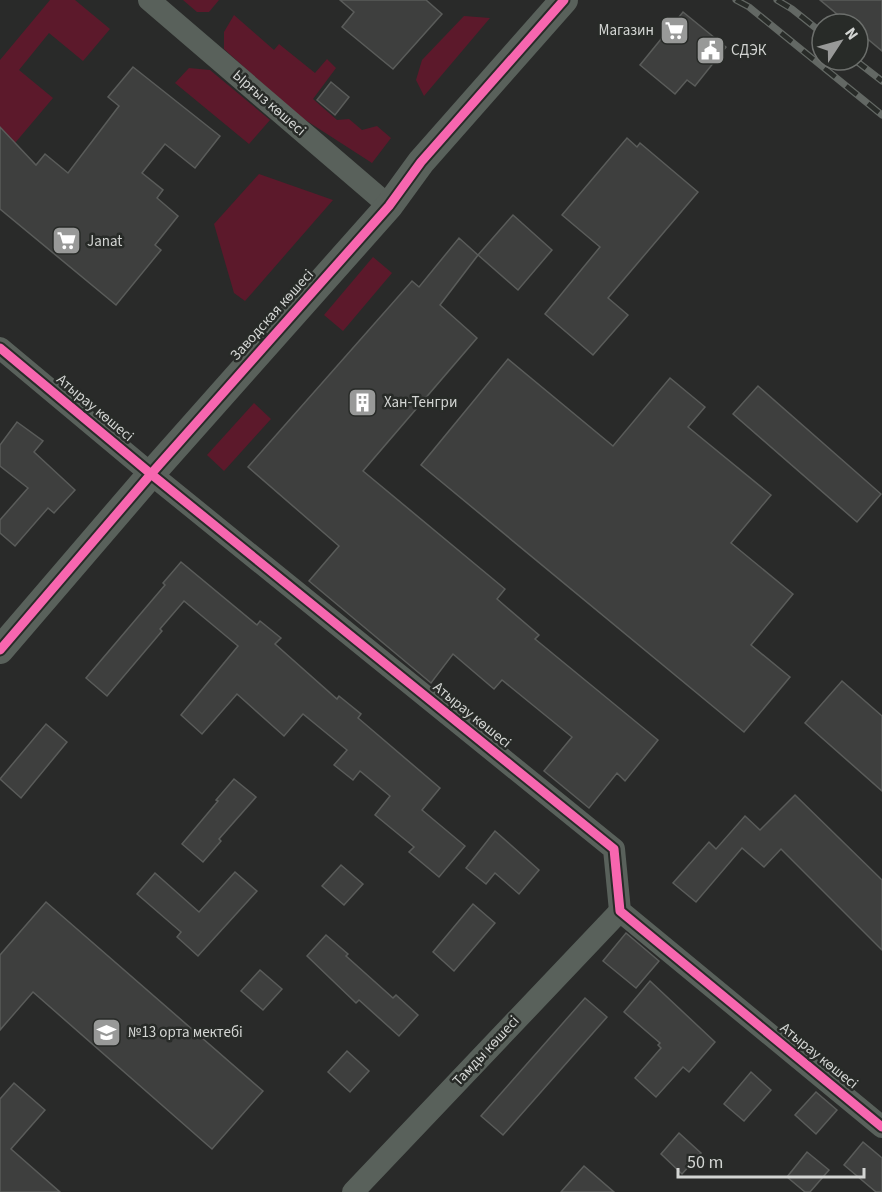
<svg xmlns="http://www.w3.org/2000/svg" width="882" height="1192" font-family="'Source Sans 3',sans-serif">
<style>
.green{fill:#5c192b}
.building{fill:#3e3f3e;stroke:#5a5c5a;stroke-width:1.5}
.lines{fill:none;stroke-linecap:round;stroke-linejoin:round}
.minor{stroke:#59615b;stroke-width:22}
.tertiary{stroke:#59615b;stroke-width:28}
.rail-casing{stroke:#636864;stroke-width:7}
.rail{stroke:#282b28;stroke-width:4.5;stroke-dasharray:14;stroke-linecap:butt}
.cycleway-casing{stroke:#282b28;stroke-width:13}
.cycleway{stroke:#f766af;stroke-width:9}
.labels{text-anchor:middle;dominant-baseline:central;stroke-width:5;stroke-linejoin:round;paint-order:stroke}
.poi-label{font-size:15px;fill:#d3d5d3;stroke:#282b28;text-anchor:start}
.street-label{font-size:15px;fill:#d3d5d3;stroke:#282b28}
</style>
<rect width="100%" height="100%" fill="#292a29"/>
<g class="green">
<path d="M50,0H75L110,29L83,61L49,33L19,70L53,98L15,143L0,131V60Z"/>
<path d="M183,0H219L209,12H197Z"/>
<path d="M234,15L274,50L279,44L315,73L327,59L336,68L313,99L337,120L349,119L362,130L377,126L391,138L372,163L296,114L224,49V32Z"/>
<path d="M464,16L490,18L424,96L416,80L422,60Z"/>
<path d="M189,68L210,70L270,120L249,144L175,83Z"/>
<path d="M259,174L333,200L245,301L234,293L214,224Z"/>
<path d="M373,257L392,273L343,331L324,315Z"/>
<path d="M254,403L271,419L224,471L207,455Z"/>
</g>
<g class="building">
<path d="M340,0H426L442,14L393,69L342,27L354,12Z"/>
<path d="M820,0H882V51L858,31V24H849Z"/>
<path d="M683,12L726,47L695,86L687,80L675,94L640,65Z"/>
<path d="M133,67L220,136L195,168L165,144L142,173L163,190L157,198L178,216L155,245L161,250L116,305L0,209V127L36,165L45,154L68,173L119,106L108,97Z"/>
<path d="M331,82L349,97L335,115L317,100Z"/>
<path d="M627,138L637,147L640,143L698,192L608,298L628,315L593,355L545,314L600,247L562,215Z"/>
<path d="M513,215L552,250L518,290L478,255Z"/>
<path d="M459,238L478,255L440,305L477,338L363,471L505,589L497,599L539,635L535,639L658,740L625,781L617,773L589,808L544,771L572,737L502,680L494,689L453,654L431,683L309,581L339,546L248,467L412,281L419,287Z"/>
<path d="M508,359L613,446L670,378L705,407L688,427L771,495L731,543L793,594L751,645L790,677L744,732L421,465Z"/>
<path d="M758,386L881,494L857,522L733,414Z"/>
<path d="M17,422L43,441L34,452L75,490L54,513L48,508L15,546L0,533V520L28,488L0,466V445Z"/>
<path d="M181,562L257,625L260,621L281,638L275,644L337,699L339,696L361,714L358,718L440,788L422,810L465,846L439,877L409,852L414,847L375,815L390,796L360,771L353,780L334,765L347,750L303,714L284,736L237,694L202,734L181,715L238,646L184,601L160,629L162,631L107,696L86,678L165,585L163,583Z"/>
<path d="M842,681L882,716V791L805,723Z"/>
<path d="M46,724L67,742L21,798L0,779Z"/>
<path d="M234,779L256,797L219,839L221,841L203,862L182,844L218,801L216,800Z"/>
<path d="M795,795L882,880V950L781,849L764,867L742,848L696,902L673,883L709,842L716,849L745,816L760,830Z"/>
<path d="M495,831L539,870L519,894L495,873L486,884L466,868Z"/>
<path d="M341,865L363,884L344,905L322,886Z"/>
<path d="M235,872L257,891L198,956L177,937L181,932L137,894L155,873L199,912Z"/>
<path d="M46,902L263,1091L212,1149L33,992L0,1030V955Z"/>
<path d="M473,904L495,923L454,971L433,952Z"/>
<path d="M626,933L659,961L636,988L603,961Z"/>
<path d="M326,935L348,954L346,956L393,998L396,995L418,1015L399,1036L359,1000L356,1003L307,956Z"/>
<path d="M260,970L282,989L263,1010L241,991Z"/>
<path d="M650,981L715,1042L689,1072L683,1067L656,1097L635,1078L661,1048L658,1045L660,1043L624,1012Z"/>
<path d="M585,998L607,1017L503,1135L481,1116Z"/>
<path d="M347,1051L369,1071L350,1092L328,1072Z"/>
<path d="M751,1072L771,1090L744,1121L724,1104Z"/>
<path d="M14,1083L45,1110L11,1149L60,1192H0V1099Z"/>
<path d="M816,1092L837,1110L816,1134L795,1115Z"/>
<path d="M679,1133L701,1153L682,1174L661,1154Z"/>
<path d="M863,1142L882,1158V1192H876L844,1165Z"/>
<path d="M807,1152L829,1170L810,1192H805L787,1177Z"/>
<path d="M584,1166L614,1192H561Z"/>
</g>
<g class="lines">
<g class="minor">
<path d="M149,0L389,206"/>
<path d="M0,348L151,474L614,849L620,911L882,1127"/>
<path d="M353,1192L620,911"/>
</g>
<path class="tertiary" d="M0,650L151,474L389,206L421,162L564,0"/>
<defs>
<g id="rail">
<path d="M736,0L749,7L882,115"/>
<path d="M777,0L792,9L822,33"/>
<path d="M855,60L882,81"/>
</g>
</defs>
<use href="#rail" class="rail-casing"/>
<use href="#rail" class="rail"/>
<defs>
<g id="cycleway">
<path d="M0,348L151,474L614,849L620,911L882,1127"/>
<path d="M0,650L151,474L389,206L421,162L564,0"/>
</g>
</defs>
<use href="#cycleway" class="cycleway-casing"/>
<use href="#cycleway" class="cycleway"/>
</g>
<defs>
<symbol id="supermarket-square" viewBox="-11 -11 22 22"><rect x="-9" y="-9" width="18" height="18" rx="4" fill="#989998" stroke="#282b28"/><path d="M-6-5.5h2.5l.6 2H6L4.5 2H-2.5L-4.4-4H-6ZM-1.5 3.2a1.3 1.3 0 1 0 .1 0ZM3 3.2a1.3 1.3 0 1 0 .1 0Z" fill="#fff"/></symbol>
<symbol id="civic-square" viewBox="-11 -11 22 22"><rect x="-9" y="-9" width="18" height="18" rx="4" fill="#989998" stroke="#282b28"/><path d="M-.6-6.5H3V-4.5H.6V-3L4-1V1h2V6H-6V1h2V-1L-.6-3ZM-1.2 2.5V6h2.4V2.5Z" fill="#fff"/></symbol>
<symbol id="building-square" viewBox="-11 -11 22 22"><rect x="-9" y="-9" width="18" height="18" rx="4" fill="#989998" stroke="#282b28"/><path d="M-4-6H4V6H1V3H-1V6H-4ZM-2.5-4.3h1.7v1.8h-1.7ZM.8-4.3h1.7v1.8H.8ZM-2.5-1h1.7V.8h-1.7ZM.8-1h1.7V.8H.8Z" fill="#fff"/></symbol>
<symbol id="school-square" viewBox="-11 -11 22 22"><rect x="-9" y="-9" width="18" height="18" rx="4" fill="#989998" stroke="#282b28"/><path d="M0-5L7-2L0 1L-7-2ZM-4 1L0 2.5L4 1V4Q0 6-4 4Z" fill="#fff"/></symbol>
</defs>
<g fill-rule="evenodd">
<use href="#supermarket-square" x="658" y="14" width="33" height="33"/>
<use href="#civic-square" x="694" y="34" width="33" height="33"/>
<use href="#supermarket-square" x="50" y="224" width="33" height="33"/>
<use href="#building-square" x="346" y="386" width="33" height="33"/>
<use href="#school-square" x="90" y="1016" width="33" height="33"/>
</g>
<g class="labels">
<g class="poi-label">
<text x="654" y="30" text-anchor="end">Магазин</text>
<text x="731" y="50">СДЭК</text>
<text x="87" y="241">Janat</text>
<text x="384" y="402">Хан-Тенгри</text>
<text x="128" y="1032">№13 орта мектебі</text>
</g>
<g class="street-label">
<text transform="translate(269 103) rotate(41)">Ырғыз көшесі</text>
<text transform="translate(272 315) rotate(-48)">Заводская көшесі</text>
<text transform="translate(95 408) rotate(40)">Атырау көшесі</text>
<text transform="translate(472 715) rotate(39)">Атырау көшесі</text>
<text transform="translate(486 1051) rotate(-47)">Тамды көшесі</text>
<text transform="translate(819 1056) rotate(39)">Атырау көшесі</text>
</g>
</g>
<g transform="translate(840 42) rotate(54)"><circle r="28" fill="#282b28" stroke="#6c6f6c" stroke-width="1.5"/>
<path d="M0-4.5L10 22L0 15L-10 22Z" fill="#989998"/>
<text y="-9" font-size="16" font-weight="bold" text-anchor="middle" fill="#d3d5d3">N</text>
</g>
<path d="M678 1168v9h186v-9" fill="none" stroke="#d3d5d3" stroke-width="3"/>
<text x="687" y="1168" font-size="18" fill="#d3d5d3" stroke="#282b28" stroke-width="4.5" paint-order="stroke">50 m</text>
</svg>
